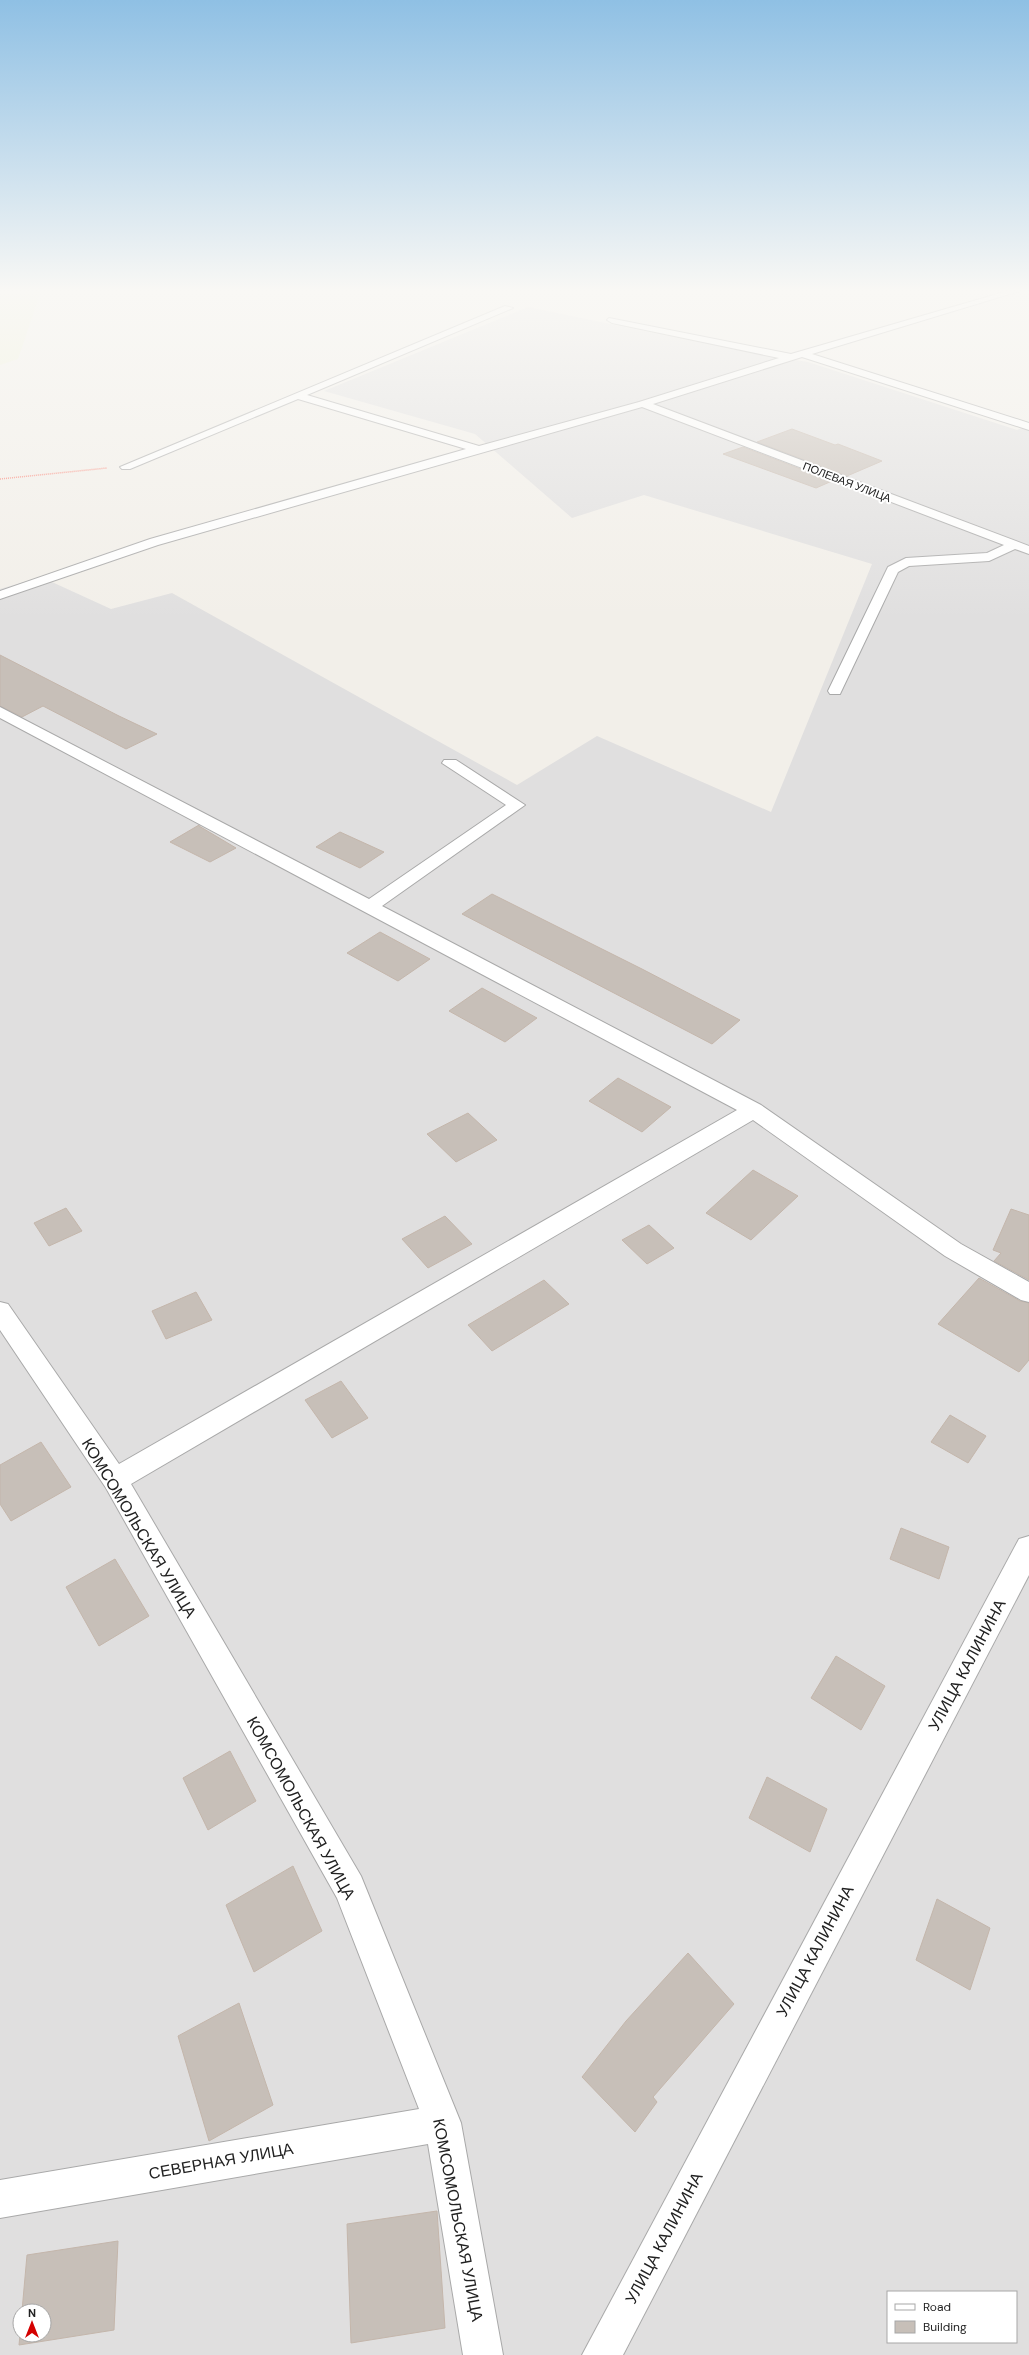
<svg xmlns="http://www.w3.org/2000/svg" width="1029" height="2355" font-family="'DM Sans',sans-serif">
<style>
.residential{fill:#e0dfdf;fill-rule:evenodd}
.farmland{fill:#eef0d5}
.building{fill:#c7bfb8;stroke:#c4b6ab}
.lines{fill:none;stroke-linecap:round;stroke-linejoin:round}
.minor-casing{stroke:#a9a9a9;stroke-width:2}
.path{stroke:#fa8072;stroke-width:1.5;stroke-dasharray:1 1;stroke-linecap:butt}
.minor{fill:#fff;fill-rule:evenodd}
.labels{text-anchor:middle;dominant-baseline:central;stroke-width:4;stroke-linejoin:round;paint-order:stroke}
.far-street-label{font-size:11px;fill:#222;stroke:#fff}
.near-street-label{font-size:16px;fill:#222;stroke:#fff}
</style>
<rect width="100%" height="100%" fill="#f2efe9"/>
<path class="residential" d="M528,307L750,353L808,362L1017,430L1029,425V2355H0V589L41,577L111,609L172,593L517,785L597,736L771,812L872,564L644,495L572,518L475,434L324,391ZM888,2292H1016V2342H888ZM20,2311H44V2335H20Z"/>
<path class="farmland" d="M41,291L18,359L0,365V295Z"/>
<g class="building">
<path d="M792,429L835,445L838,444L882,461L847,476L757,442Z"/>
<path d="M743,447L832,481L816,488L723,454Z"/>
<path d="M0,655L119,716L157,734L126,749L43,706L22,717L0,706Z"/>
<path d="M199,825V826L236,848L210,862L170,842Z"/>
<path d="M340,832L384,852L360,868L316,847Z"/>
<path d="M492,894L642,969L740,1020L712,1044L462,914Z"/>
<path d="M380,932L430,959L398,981L347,953Z"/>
<path d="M482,988L537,1018L505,1042L449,1011Z"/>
<path d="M618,1078L671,1107L642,1132L589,1101Z"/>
<path d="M468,1113L497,1140L456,1162L427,1134Z"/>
<path d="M753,1170L798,1196L751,1240L706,1213Z"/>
<path d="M66,1208L82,1231L49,1246L34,1223Z"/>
<path d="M1011,1209L1029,1215V1280L994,1261L1001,1253L993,1250Z"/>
<path d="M445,1216L472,1244L428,1268L402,1239Z"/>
<path d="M649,1225L674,1248L647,1264L622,1240Z"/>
<path d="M979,1278L1020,1301L1029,1303V1360L1019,1372L938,1324Z"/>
<path d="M544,1280L569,1304L492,1351L468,1325Z"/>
<path d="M196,1292L212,1320L166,1339L152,1311Z"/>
<path d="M341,1381L368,1418L332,1438L305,1400Z"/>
<path d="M950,1415L986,1436L968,1463L931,1442Z"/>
<path d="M41,1442L71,1487L11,1521L0,1504V1465Z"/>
<path d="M901,1528L949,1547L939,1579L890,1559Z"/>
<path d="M115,1559L149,1616L99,1646L66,1587Z"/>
<path d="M836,1656L885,1686L861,1730L811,1698Z"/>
<path d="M230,1751L256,1801L208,1830L183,1778Z"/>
<path d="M767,1777L827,1809L810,1852L749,1818Z"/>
<path d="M293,1866L322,1931L254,1972L226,1905Z"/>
<path d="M937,1899L990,1928L970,1990L916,1960Z"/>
<path d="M688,1953L734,2004L653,2097L657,2102L635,2132L582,2077L626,2021Z"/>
<path d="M239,2003L273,2105L209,2141L178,2036Z"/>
<path d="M437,2211L445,2328L351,2343L347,2224Z"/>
<path d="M118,2241L114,2330L19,2345L20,2335H44V2311H22L27,2255Z"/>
</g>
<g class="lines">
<defs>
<g id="minor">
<path d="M1011,290H1023L812,354L1029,423V430L802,357L653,404L1029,546V554L1015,549L989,561L909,566L898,572L840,694H830L828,691L888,567L906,558L987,553L1004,545L642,407L158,545L0,599V591L150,539L466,449L298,399L130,469H122L120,467L505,306L513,308L307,395L479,446L639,402L779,358L612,323L607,320L609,318L791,354Z"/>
<path d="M0,707L369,899L506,805L442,763L444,760H456L525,805L382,906L761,1105L961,1244L1029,1282V1302L1021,1300L945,1256L753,1120L131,1484L361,1876L461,2123L503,2355H463L428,2144L0,2218V2180L419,2109L337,1898L106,1488L0,1330V1302L8,1304L119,1464L737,1110L0,718Z"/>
<path d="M1029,1536V1575L623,2355H582L1019,1539Z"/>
</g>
</defs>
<use href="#minor" class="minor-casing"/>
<path class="path" d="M0,479L107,468"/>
<use href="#minor" class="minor"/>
</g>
<linearGradient id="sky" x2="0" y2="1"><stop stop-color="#8fc0e4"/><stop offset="0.47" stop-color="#f9f8f5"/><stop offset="1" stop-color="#f9f8f5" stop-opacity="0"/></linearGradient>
<rect width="1029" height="619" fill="url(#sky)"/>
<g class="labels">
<g class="far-street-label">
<text transform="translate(847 482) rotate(21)">ПОЛЕВАЯ УЛИЦА</text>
</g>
<g class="near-street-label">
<text transform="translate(139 1528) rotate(59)">КОМСОМОЛЬСКАЯ УЛИЦА</text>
<text transform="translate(967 1665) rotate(-62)">УЛИЦА КАЛИНИНА</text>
<text transform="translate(301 1808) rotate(61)">КОМСОМОЛЬСКАЯ УЛИЦА</text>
<text transform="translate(815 1951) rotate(-62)">УЛИЦА КАЛИНИНА</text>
<text transform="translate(221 2161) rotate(-10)">СЕВЕРНАЯ УЛИЦА</text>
<text transform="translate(458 2220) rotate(79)">КОМСОМОЛЬСКАЯ УЛИЦА</text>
<text transform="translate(664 2238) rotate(-62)">УЛИЦА КАЛИНИНА</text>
</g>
</g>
<rect x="887" y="2291" width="130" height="52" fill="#ffffff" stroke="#a7a7a7"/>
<rect x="895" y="2304" width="20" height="6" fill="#ffffff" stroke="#a7a7a7"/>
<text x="923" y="2311" font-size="12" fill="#222222">Road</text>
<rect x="895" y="2321" width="20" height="12" fill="#c7bfb8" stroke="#a7a7a7"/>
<text x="923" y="2331" font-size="12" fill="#222222">Building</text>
<g transform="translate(32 2323)"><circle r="19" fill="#ffffff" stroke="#a7a7a7"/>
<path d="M0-3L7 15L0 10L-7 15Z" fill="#d40000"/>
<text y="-6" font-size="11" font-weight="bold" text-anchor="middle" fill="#222222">N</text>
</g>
</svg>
